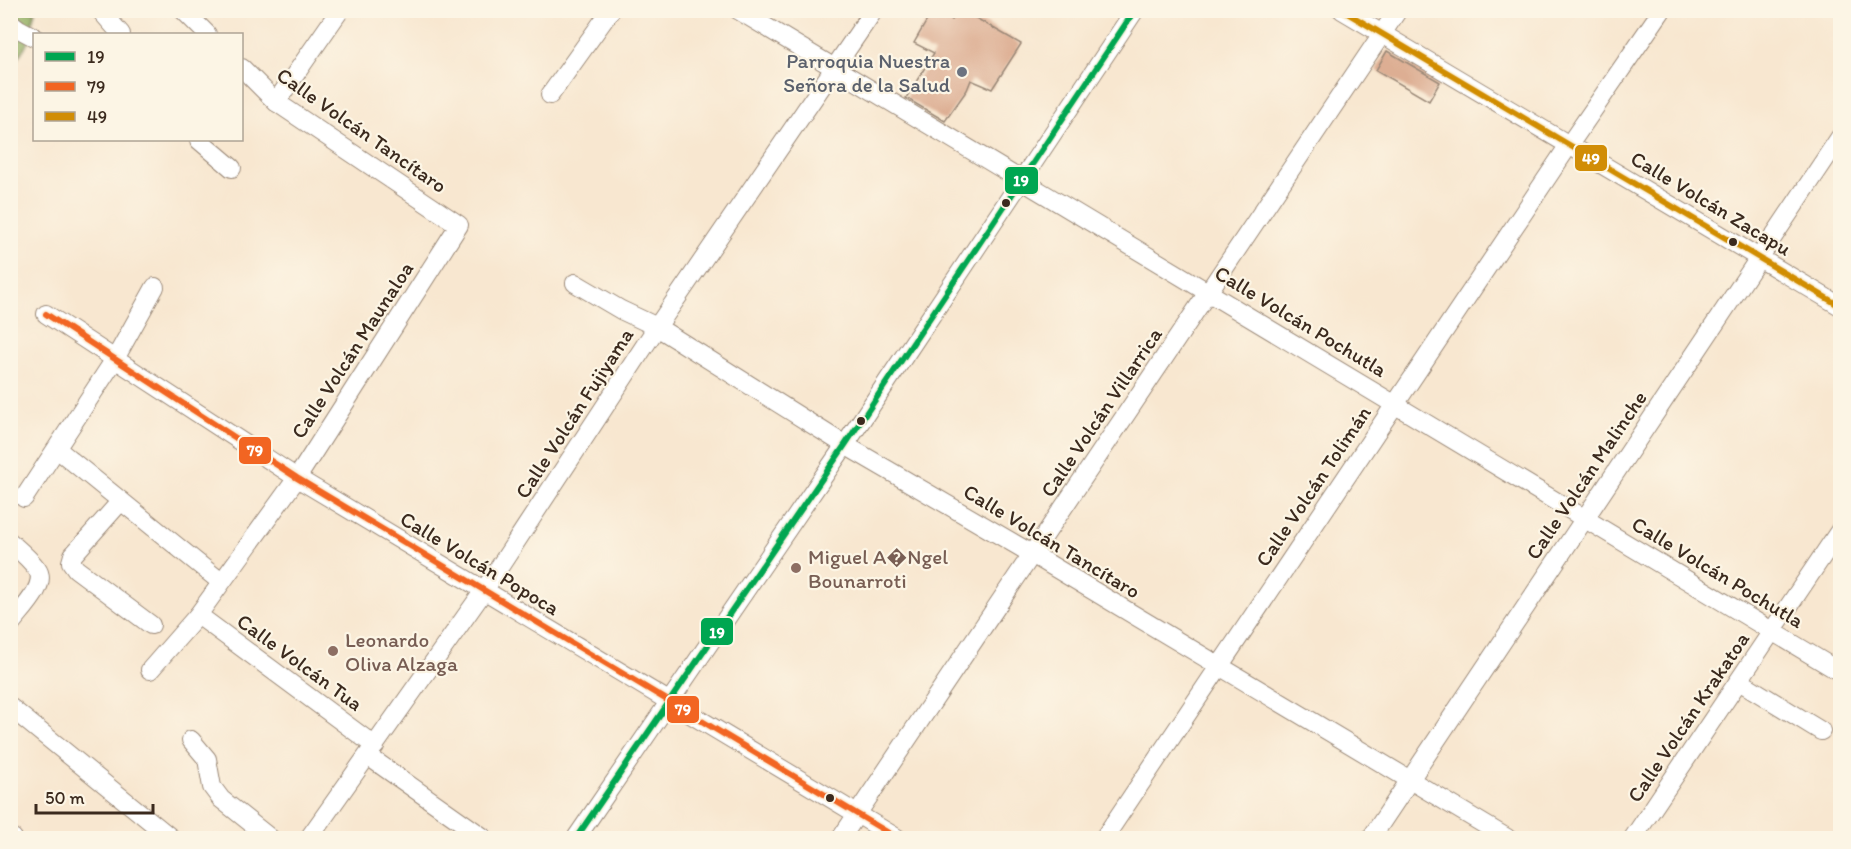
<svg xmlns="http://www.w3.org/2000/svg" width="1851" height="849" font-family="Itim,sans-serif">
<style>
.forest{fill:#90ad60;stroke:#666c3f;stroke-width:1.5}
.building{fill:#ddae93}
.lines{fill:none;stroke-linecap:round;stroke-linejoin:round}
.street-casing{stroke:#9a8877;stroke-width:20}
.street{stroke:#fff;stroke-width:18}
.bus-1-casing{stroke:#fcf5e5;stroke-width:10}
.bus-2-casing{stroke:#fcf5e5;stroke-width:10}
.bus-3-casing{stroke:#fcf5e5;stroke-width:10}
.bus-1{stroke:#00a651;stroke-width:6}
.bus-2{stroke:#f26522;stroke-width:6}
.bus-3{stroke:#d18d06;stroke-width:6}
.worship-dot{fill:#6b7280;stroke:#fcf5e5;stroke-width:2}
.bus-dot{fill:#3b2a1e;stroke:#fcf5e5;stroke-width:2}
.education-dot{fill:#8d6e63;stroke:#fcf5e5;stroke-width:2}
.labels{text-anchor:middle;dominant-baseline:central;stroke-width:4.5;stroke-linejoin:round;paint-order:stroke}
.worship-label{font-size:21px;fill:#5b616d;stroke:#fcf5e5;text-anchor:end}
.street-label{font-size:21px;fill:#3b2a1e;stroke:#fcf5e5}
.education-label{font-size:21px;fill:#785e54;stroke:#fcf5e5;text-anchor:start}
.line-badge{stroke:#fcf5e5;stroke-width:2}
.badge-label{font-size:16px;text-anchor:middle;font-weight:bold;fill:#fff}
</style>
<rect width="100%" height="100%" fill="#fcf5e5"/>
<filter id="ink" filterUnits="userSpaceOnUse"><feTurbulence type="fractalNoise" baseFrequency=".0167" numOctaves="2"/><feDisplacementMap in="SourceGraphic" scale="12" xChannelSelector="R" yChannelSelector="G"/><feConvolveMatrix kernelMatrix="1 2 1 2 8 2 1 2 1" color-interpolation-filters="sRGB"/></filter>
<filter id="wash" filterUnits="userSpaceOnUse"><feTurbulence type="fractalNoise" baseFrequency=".008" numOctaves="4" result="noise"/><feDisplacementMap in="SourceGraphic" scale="24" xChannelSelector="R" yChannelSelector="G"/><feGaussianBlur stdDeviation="1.35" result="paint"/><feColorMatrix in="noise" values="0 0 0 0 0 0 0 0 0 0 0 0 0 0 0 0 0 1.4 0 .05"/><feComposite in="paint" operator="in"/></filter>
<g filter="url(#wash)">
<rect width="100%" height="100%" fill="#f8e7d0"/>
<path class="forest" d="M11,11H35L27,44L11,68Z"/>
<g id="blocks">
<g class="building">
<path d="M933,10H941L952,20L962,10L1021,44L992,89L971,80L967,90L945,121L906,98L934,53L914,43Z"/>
<path d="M1387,51L1440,82L1429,101L1376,70Z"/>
</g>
</g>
</g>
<g filter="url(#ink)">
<use href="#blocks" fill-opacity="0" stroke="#9a8877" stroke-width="1.5"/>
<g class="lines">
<defs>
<g id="street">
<path d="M100,10L121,34"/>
<path d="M183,10L207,34"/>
<path d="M738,10L1840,672"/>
<path d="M1342,10L1840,306"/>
<path d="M10,22L19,29L34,37"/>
<path d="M550,95L611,10"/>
<path d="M276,102L340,10"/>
<path d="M199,140L232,168"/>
<path d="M575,283L621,310L657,327L845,445L1032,554L1507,838"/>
<path d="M46,314L297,478L897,838"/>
<path d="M57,449L221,582"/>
<path d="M24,498L115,359L155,287"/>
<path d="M121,501L73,555L71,562L76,569L151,625"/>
<path d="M10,542C19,550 30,559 37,569C49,585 20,611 10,625"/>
<path d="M198,615L375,746"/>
<path d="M150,670L198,615L297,478L459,225L276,102L242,68"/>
<path d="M1739,681L1821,731"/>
<path d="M10,707L171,838"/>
<path d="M191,740L207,759L212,787L221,799L270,838"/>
<path d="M368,756L484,838"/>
<path d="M10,837L13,838"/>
<path d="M309,838L483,592L657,327L874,10"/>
<path d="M576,838L845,445L1135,10"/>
<path d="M841,838L1398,10"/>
<path d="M1104,838L1569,145L1662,10"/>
<path d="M1371,838L1840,137"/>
<path d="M1633,838L1840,530"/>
</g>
</defs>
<use href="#street" class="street-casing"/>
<use href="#street" class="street"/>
<defs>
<path id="bus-1" d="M576,838L845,445L1135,10"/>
<path id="bus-2" d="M46,314L297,478L897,838"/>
<path id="bus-3" d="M1342,10L1840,306"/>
</defs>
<use href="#bus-1" class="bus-1-casing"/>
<use href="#bus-2" class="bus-2-casing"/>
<use href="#bus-3" class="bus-3-casing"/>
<use href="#bus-1" class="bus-1"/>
<use href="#bus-2" class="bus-2"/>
<use href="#bus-3" class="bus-3"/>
</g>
</g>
<circle class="worship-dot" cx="962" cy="72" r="6"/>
<g class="bus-dot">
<circle cx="1006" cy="203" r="5"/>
<circle cx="1733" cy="242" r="5"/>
<circle cx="861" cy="421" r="5"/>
<circle cx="830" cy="798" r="5"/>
</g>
<g class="education-dot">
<circle cx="796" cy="568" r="6"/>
<circle cx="333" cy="651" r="6"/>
</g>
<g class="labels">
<g class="worship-label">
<text x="950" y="60">Parroquia Nuestra<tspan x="950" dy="24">Señora de la Salud</tspan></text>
</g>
<g class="street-label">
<text transform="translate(362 130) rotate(35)">Calle Volcán Tancítaro</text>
<text transform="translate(1711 203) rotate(31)">Calle Volcán Zacapu</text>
<text transform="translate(1301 321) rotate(31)">Calle Volcán Pochutla</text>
<text transform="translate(352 350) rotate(-57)">Calle Volcán Maunaloa</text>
<text transform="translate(1101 412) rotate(-56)">Calle Volcán Villarrica</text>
<text transform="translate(574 413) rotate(-57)">Calle Volcán Fujiyama</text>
<text transform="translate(1586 475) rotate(-56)">Calle Volcán Malinche</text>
<text transform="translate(1313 486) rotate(-56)">Calle Volcán Tolimán</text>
<text transform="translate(1052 541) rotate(31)">Calle Volcán Tancítaro</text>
<text transform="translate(480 563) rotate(31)">Calle Volcán Popoca</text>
<text transform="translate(1718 572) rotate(31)">Calle Volcán Pochutla</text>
<text transform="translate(300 662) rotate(36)">Calle Volcán Tua</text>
<text transform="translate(1688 717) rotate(-56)">Calle Volcán Krakatoa</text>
</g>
<g class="education-label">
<text x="808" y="556">Miguel A�Ngel<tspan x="808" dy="24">Bounarroti</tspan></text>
<text x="345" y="639">Leonardo<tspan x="345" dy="24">Oliva Alzaga</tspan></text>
</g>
</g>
<g class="line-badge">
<rect x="1574" y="144" width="34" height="28" rx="6" fill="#d18d06"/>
<rect x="1004" y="166" width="35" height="29" rx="6" fill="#00a651"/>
<rect x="238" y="436" width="34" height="29" rx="6" fill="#f26522"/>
<rect x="700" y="617" width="34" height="29" rx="6" fill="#00a651"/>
<rect x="666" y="695" width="34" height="29" rx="6" fill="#f26522"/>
</g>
<g class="badge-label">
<text x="1591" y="164">49</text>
<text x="1021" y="186">19</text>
<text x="255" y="456">79</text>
<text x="717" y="638">19</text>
<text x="683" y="715">79</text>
</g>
<rect width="1851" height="849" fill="none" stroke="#fcf5e5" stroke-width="36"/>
<rect x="33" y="33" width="210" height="108" fill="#fcf5e5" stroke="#afa495" stroke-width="1.5"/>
<rect x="45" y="52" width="30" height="9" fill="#00a651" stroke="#afa495" stroke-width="1.5"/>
<text x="87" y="63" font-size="18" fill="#3b2a1e">19</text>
<rect x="45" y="82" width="30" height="9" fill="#f26522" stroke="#afa495" stroke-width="1.5"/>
<text x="87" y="93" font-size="18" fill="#3b2a1e">79</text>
<rect x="45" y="112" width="30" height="9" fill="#d18d06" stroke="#afa495" stroke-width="1.5"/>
<text x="87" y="123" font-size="18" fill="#3b2a1e">49</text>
<path d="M36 804v9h117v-9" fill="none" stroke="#3b2a1e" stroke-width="3"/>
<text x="45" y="804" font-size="18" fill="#3b2a1e" stroke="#fcf5e5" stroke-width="4.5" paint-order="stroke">50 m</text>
</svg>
